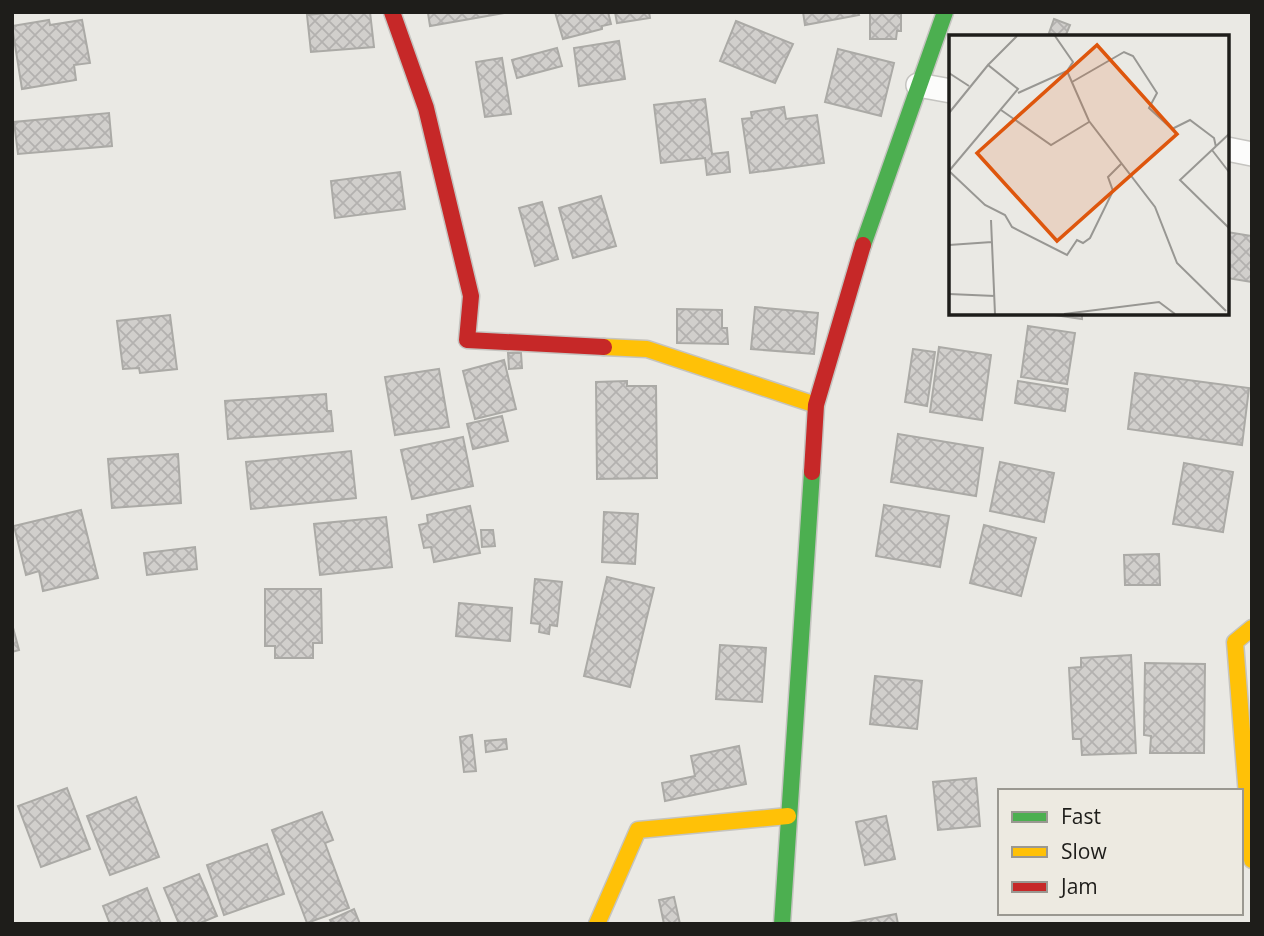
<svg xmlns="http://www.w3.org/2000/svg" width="1264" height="936" font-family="'Open Sans',sans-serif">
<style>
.building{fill:url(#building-cross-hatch);stroke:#abaaa6;stroke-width:2}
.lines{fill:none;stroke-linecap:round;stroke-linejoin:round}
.street-casing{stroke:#c5c4c0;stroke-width:26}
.fast-casing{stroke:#c5c4c0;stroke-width:19}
.slow-casing{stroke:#c5c4c0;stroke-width:19}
.jam-casing{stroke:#c5c4c0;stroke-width:19}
.street{stroke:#fcfcfb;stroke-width:23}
.fast{stroke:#4caf50;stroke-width:16}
.slow{stroke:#ffc107;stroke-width:16}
.jam{stroke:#c62828;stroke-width:16}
.inset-road{fill:none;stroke:#989793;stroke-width:2}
.view{fill:#de560d;fill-opacity:0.15;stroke:#de560d;stroke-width:3.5}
.inset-edge{fill:none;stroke:#1e1d1a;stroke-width:3.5}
</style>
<defs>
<pattern id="building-cross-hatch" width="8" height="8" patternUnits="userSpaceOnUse" patternTransform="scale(1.75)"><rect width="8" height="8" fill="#d1cfcc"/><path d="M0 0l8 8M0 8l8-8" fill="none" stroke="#b3b1af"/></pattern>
</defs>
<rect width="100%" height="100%" fill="#eae9e4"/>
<g class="building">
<path d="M336,12H370L374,47L311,52L307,15Z"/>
<path d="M423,12H510L430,26L428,13Z"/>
<path d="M555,12H608L611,24L602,26V29L563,39Z"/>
<path d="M615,12H649L650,18L617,23Z"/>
<path d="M803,12H858L859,15L805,25Z"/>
<path d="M870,12H897V14H901V31H897L896,39H870Z"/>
<path d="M1054,19L1070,25L1065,37L1049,33Z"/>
<path d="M49,20L50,25L82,20L90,63L74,65L76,80L22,89L12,26Z"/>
<path d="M736,21L793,44L775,83L720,61Z"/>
<path d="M619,41L625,79L579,86L574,48Z"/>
<path d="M557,48L562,66L517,78L512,60Z"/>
<path d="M838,49L894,63L881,116L825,102Z"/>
<path d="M502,58L511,114L485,117L476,62Z"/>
<path d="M705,99L712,154L728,152L730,172L707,175L705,158L661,163L654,105Z"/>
<path d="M784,107L786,119L817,115L824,163L750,173L742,119L752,118L751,112Z"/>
<path d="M109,113L112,146L18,154L14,122Z"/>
<path d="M400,172L405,209L335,218L331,181Z"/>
<path d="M601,196L616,246L573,258L559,208Z"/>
<path d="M542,202L558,259L535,266L519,208Z"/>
<path d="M1227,232L1252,236V282L1227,278Z"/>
<path d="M755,307L818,313L814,354L751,349Z"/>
<path d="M677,309L722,310V328H727L728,344L677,343Z"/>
<path d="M1041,313H1082V319Z"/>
<path d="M170,315L177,369L140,373L139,368L123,369L117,321Z"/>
<path d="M1028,326L1075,333L1067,384L1021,377Z"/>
<path d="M939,347L991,355L982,420L930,412Z"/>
<path d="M913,349L935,352L927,406L905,402Z"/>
<path d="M508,353H521L522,368L509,369Z"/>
<path d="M504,360L516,409L475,419L463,371Z"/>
<path d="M439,369L449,427L395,435L385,377Z"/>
<path d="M1135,373L1249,388L1242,445L1128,429Z"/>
<path d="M627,381V386H656L657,478L597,479L596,382Z"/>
<path d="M1018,381L1068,389L1065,411L1015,403Z"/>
<path d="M326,394L327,411H331L333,431L228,439L225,401Z"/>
<path d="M502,416L508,441L473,449L467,424Z"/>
<path d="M898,434L983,448L976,496L891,482Z"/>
<path d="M463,437L473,486L412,499L401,450Z"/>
<path d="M351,451L356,498L251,509L246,462Z"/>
<path d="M178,454L181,503L112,508L108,459Z"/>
<path d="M1000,462L1054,473L1044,522L990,511Z"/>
<path d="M1184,463L1233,472L1223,532L1173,524Z"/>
<path d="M884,505L949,516L940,567L876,556Z"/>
<path d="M470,506L480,553L434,562L431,547L424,548L419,525L428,523L427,515Z"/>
<path d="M81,510L98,578L43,591L39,571L26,575L14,526Z"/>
<path d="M604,512L638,514L635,564L602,562Z"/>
<path d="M386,517L392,567L320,575L314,524Z"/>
<path d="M984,525L1036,538L1021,596L970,583Z"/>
<path d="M481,530H493L495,546L482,547Z"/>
<path d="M195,547L197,569L147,575L144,553Z"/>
<path d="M1159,554L1160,585H1125L1124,555Z"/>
<path d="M607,577L654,588L630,687L584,676Z"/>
<path d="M535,579L562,582L557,626L550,625L549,634L539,632L540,624L531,623Z"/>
<path d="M265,589H321L322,643H313V658H275V646H265Z"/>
<path d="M459,603L512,608L510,641L456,636Z"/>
<path d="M12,624L19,650L12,652Z"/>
<path d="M720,645L766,648L762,702L716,699Z"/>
<path d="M1131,655L1136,753L1082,755L1081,739H1073L1069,668L1081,667V658Z"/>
<path d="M1145,663L1205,664L1204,753H1150L1151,736L1144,735Z"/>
<path d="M875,676L922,681L917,729L870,724Z"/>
<path d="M472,735L476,771L464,772L460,737Z"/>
<path d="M506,739L507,749L486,752L485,741Z"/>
<path d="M739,746L746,784L665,801L662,783L695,776L691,756Z"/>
<path d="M976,778L980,826L938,830L933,782Z"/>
<path d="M67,788L90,849L41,867L18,806Z"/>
<path d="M136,797L159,857L110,875L87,816Z"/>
<path d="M322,812L333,840L325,843L349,908L307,923L272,830Z"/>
<path d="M886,816L895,859L865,865L856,822Z"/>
<path d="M267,844L284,894L224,915L207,865Z"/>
<path d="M199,874L217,916L198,924H179L164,888Z"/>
<path d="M147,888L161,924H110L103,906Z"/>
<path d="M674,897L680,924H664L659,900Z"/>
<path d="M354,909L360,924H332L330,920Z"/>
<path d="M896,914L898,924H844Z"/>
</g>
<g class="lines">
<defs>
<g id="street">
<path d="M918,85L951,91"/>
<path d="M1227,149L1252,154"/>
</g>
<g id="fast">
<path d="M863,245L945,12"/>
<path d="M782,924L812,472"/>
</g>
<g id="slow">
<path d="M604,347L647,349L816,405"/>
<path d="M1252,628L1235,642L1252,860"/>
<path d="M597,924L638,830L788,816"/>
</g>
<g id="jam">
<path d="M392,12L426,108L471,296L467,340L604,347"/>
<path d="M812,472L816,405L863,245"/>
</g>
</defs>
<use href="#street" class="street-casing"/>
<use href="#fast" class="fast-casing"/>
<use href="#slow" class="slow-casing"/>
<use href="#jam" class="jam-casing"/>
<use href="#street" class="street"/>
<use href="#fast" class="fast"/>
<use href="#slow" class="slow"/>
<use href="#jam" class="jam"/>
</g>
<g transform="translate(949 35)">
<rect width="280" height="280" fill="#eae9e4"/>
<path class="inset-road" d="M39,30L68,1M118,36L140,86L206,172L228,228L277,276M0,38L20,51M123,47L175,17L184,21L208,58L200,73L223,94L241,85L265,103L267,112M69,58L118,36L124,27L106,1M52,75L102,110L140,87M0,78L39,30L69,54L0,136M280,99L231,145L280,193M263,115L280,137M0,136L36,170L56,180L63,192L118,220L128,205L134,208L141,203L164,156L159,142L173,128M42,185L46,279M0,210L43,207M0,259L46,261M115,279L210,267L226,279"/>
<path class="view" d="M148,10L228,99L108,206L28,118Z"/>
<rect width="280" height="280" class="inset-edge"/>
</g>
<rect width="1264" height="936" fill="none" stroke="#1e1d1a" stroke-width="28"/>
<rect x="998" y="789" width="245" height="126" fill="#edeae1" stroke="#9a9891" stroke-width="2"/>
<rect x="1012" y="812" width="35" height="10" fill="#4caf50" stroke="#9a9891" stroke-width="2"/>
<text x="1061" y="824" font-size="21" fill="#1e1d1a">Fast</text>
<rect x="1012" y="847" width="35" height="10" fill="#ffc107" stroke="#9a9891" stroke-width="2"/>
<text x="1061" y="859" font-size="21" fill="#1e1d1a">Slow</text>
<rect x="1012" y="882" width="35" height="10" fill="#c62828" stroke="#9a9891" stroke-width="2"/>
<text x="1061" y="894" font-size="21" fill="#1e1d1a">Jam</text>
</svg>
